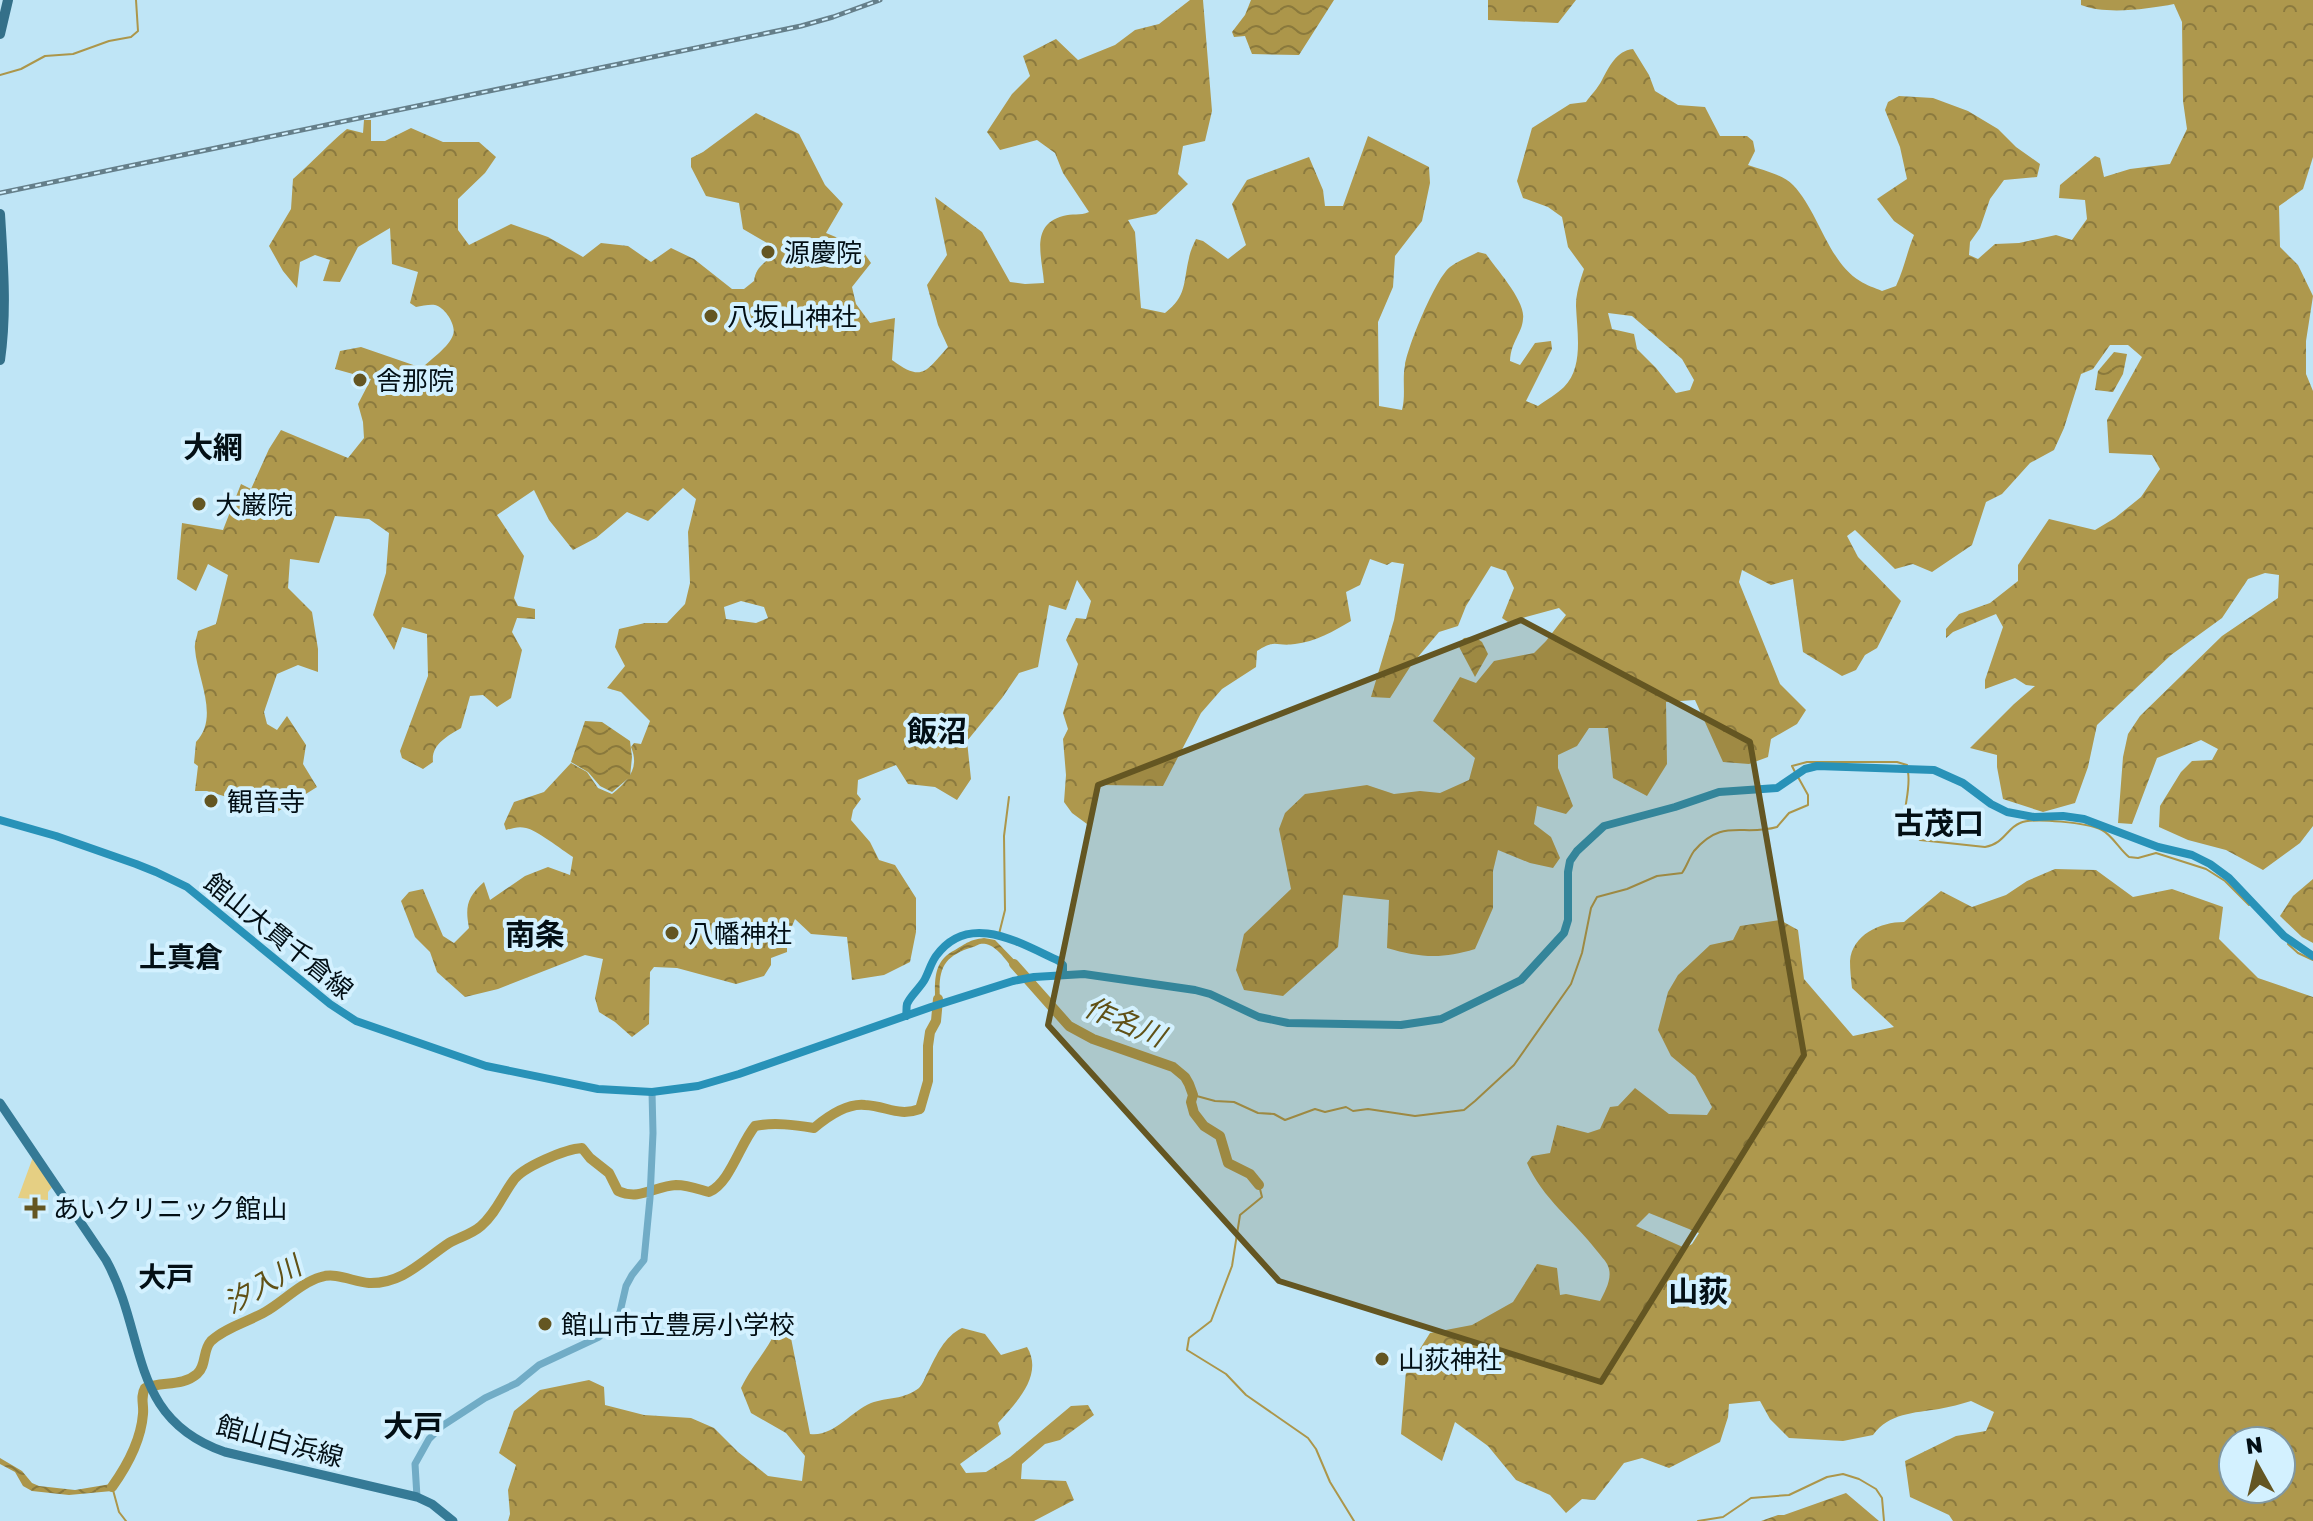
<svg xmlns="http://www.w3.org/2000/svg" width="2313" height="1521" font-family="'Golos Text','Noto Sans JP',sans-serif">
<style>
.grass{fill:#e5cf83}
.forest{fill:url(#forest-crowns);fill-rule:evenodd}
.water{fill:url(#water-waves)}
.lines{fill:none;stroke-linecap:round;stroke-linejoin:round}
.stream{stroke:#ac964a;stroke-width:2}
.river{stroke:#ac964a;stroke-width:10}
.tertiary{stroke:#71acc6;stroke-width:7}
.secondary{stroke:#2892b8;stroke-width:8}
.primary{stroke:#357a96;stroke-width:9}
.trunk{stroke:#347089;stroke-width:10}
.rail-casing{stroke:#657f8a;stroke-width:5}
.rail{stroke:#d3f1ff;stroke-width:2;stroke-dasharray:6;stroke-linecap:butt}
.marked{fill:#645622;fill-opacity:0.2;stroke:#645622;stroke-width:6;stroke-linejoin:round}
.poi-dot{fill:#645622;stroke:#d3f1ff;stroke-width:3}
.labels{text-anchor:middle;dominant-baseline:central;stroke-width:8;stroke-linejoin:round;paint-order:stroke}
.poi-label{font-size:26px;fill:#030f15;stroke:#d3f1ff;text-anchor:start}
.street-label{font-size:26px;fill:#030f15;stroke:#d3f1ff}
.neighbourhood-label{font-size:28px;font-weight:bold;fill:#030f15;stroke:#d3f1ff}
.water-label{font-size:28px;font-style:italic;fill:#605117;stroke:#d3f1ff}
.quarter-label{font-size:30px;font-weight:bold;fill:#030f15;stroke:#d3f1ff}
</style>
<defs>
<pattern id="forest-crowns" width="20" height="18" patternUnits="userSpaceOnUse" patternTransform="scale(2)"><rect width="20" height="18" fill="#ae984d"/><path d="M2 6a3 3 0 1 1 6 0M12 15a3 3 0 1 1 6 0" fill="none" stroke="#8b7a3f"/></pattern>
<pattern id="water-waves" width="16" height="10" patternUnits="userSpaceOnUse" patternTransform="scale(2)"><rect width="16" height="10" fill="#ac964a"/><path d="M0 5q4-4 8 0t8 0" fill="none" stroke="#8a793c"/></pattern>
</defs>
<rect width="100%" height="100%" fill="#bfe5f6"/>
<path class="grass" d="M33,1157L53,1186L48,1192V1200L18,1198Z"/>
<g class="forest">
<path d="M1190,0H1203L1212,111L1205,141L1183,146L1178,174L1188,184L1156,214L1128,220L1135,232L1141,308L1165,313C1187,296 1183,283 1189,258C1190,252 1193,245 1196,239L1203,241L1228,259L1246,245L1232,204L1247,180L1309,157L1323,190L1325,206H1343L1368,136L1429,167L1430,183L1422,221L1395,256L1393,287L1378,322L1379,406L1402,410C1406,395 1402,380 1405,365C1408,346 1435,279 1450,267C1458,261 1469,257 1478,252L1486,254C1496,269 1526,301 1523,319C1522,334 1511,341 1510,361L1520,365L1535,343L1551,341L1552,349L1526,401L1538,406C1546,400 1557,394 1564,387C1584,367 1577,332 1576,306C1576,293 1580,281 1584,269L1568,247L1562,217L1548,207L1523,198L1517,181L1532,128L1570,104L1586,102C1591,95 1598,88 1602,80C1609,67 1616,51 1633,49L1649,75L1655,91L1678,105L1705,107L1720,136H1747L1753,141L1755,151L1748,165C1762,170 1782,174 1793,185C1819,212 1828,262 1860,281C1866,285 1875,288 1882,291L1896,286C1904,269 1907,252 1914,235L1894,221L1877,199L1907,179L1900,147L1885,110L1888,102L1899,96L1933,98L1968,111L1998,129L2016,147L2040,164L2037,177L2004,180L1990,199L1980,228L1970,242L1969,255L1978,259L1995,244L2019,243L2056,235L2072,240L2087,219L2085,200L2059,198L2060,185L2095,156L2100,158L2104,177L2130,169L2170,164L2187,129L2183,101L2182,22L2174,4C2148,9 2106,15 2081,5V0H2313V157L2303,189L2279,206L2280,247L2298,265L2313,296L2306,341V374L2313,391V826L2300,843L2263,870L2226,850L2188,840L2159,827L2160,806L2181,772L2192,761L2212,760L2218,749L2201,740L2157,758L2132,824L2118,823L2123,757L2128,734L2140,716L2222,636L2278,598L2279,575L2265,573L2248,579L2222,618L2171,655L2097,725L2088,767L2075,803L2043,812L2003,799L1997,767V755L1970,748L2014,704L2035,686L2026,685L2015,678L1985,689V680L2003,627L1996,614L1953,632L1946,638V629L1959,614L1990,603L2018,581V565L2049,519L2095,530L2115,518L2141,497L2160,469L2152,455L2109,453L2107,420L2142,357L2128,345H2110L2093,369L2081,374L2064,428L2054,450L2030,463L2002,494L1986,502L1972,545L1932,572L1913,564L1895,569L1855,530L1847,536L1858,557L1901,601L1877,648L1865,655L1856,670L1842,676L1803,652L1793,579L1771,585L1742,570L1739,582L1780,684L1806,710L1797,724L1771,739L1768,757L1749,764L1723,762L1695,700L1666,702L1667,764L1647,796L1613,778L1608,728H1589L1577,746L1558,755V768L1573,806L1566,814L1537,806L1534,824L1551,837L1560,858L1553,868L1530,863L1498,850L1493,871V908L1475,949C1443,959 1420,958 1387,948L1389,900L1343,895L1338,947L1283,996L1244,990L1236,970L1244,934L1291,889L1279,829L1285,813L1305,794L1367,785L1394,794L1420,791L1440,793L1469,780L1475,758L1433,721L1460,677L1476,683L1494,661L1534,653L1546,641L1566,615L1559,608L1508,622L1502,618L1514,588L1506,571L1491,566L1466,606L1458,626L1439,632L1412,664L1390,698L1371,697L1394,620L1404,564L1392,562L1387,565L1370,559L1360,585L1346,592L1351,621C1334,631 1315,642 1295,644C1275,647 1277,638 1257,651L1256,667L1222,689L1201,713L1163,786L1101,785L1090,829L1087,824L1072,813L1064,802L1066,775L1063,739L1068,729L1063,713L1078,664L1066,640L1076,618L1086,619L1091,601L1077,580L1066,610L1049,605L1038,667L1019,673L1002,698L967,741L971,779L957,800L935,787L908,784L896,765L858,780L857,794L861,799L853,810L851,820L870,842L879,860L895,865L916,898V932L910,962L884,975L852,980L847,937L811,934L795,919L787,938V952L771,958V965L764,976L736,984L677,968L654,967L650,972L649,1024L632,1037L615,1022L599,1012L595,998L603,959L585,955L498,989L465,997L437,972L430,952L415,937L401,901L409,892L423,889L443,936L454,943L469,928C465,907 467,897 484,882L490,900L525,876L548,867L570,875L573,857C562,850 535,829 526,828C519,826 513,828 506,830L504,824L514,802L544,792L571,763L587,772L598,788L612,794C628,781 640,768 631,747L634,743L641,744L650,721L621,692L607,688L625,666L615,647L619,629L645,623H667L685,604L690,583L688,532L696,499L683,488L648,521L627,512L596,538L573,550L549,520L534,490L497,515L524,556L514,598L518,606L535,609V619L517,618L512,632L522,650L511,698L497,707L483,695L470,696L461,728C448,736 431,744 433,762L423,769L402,758L400,751L428,676L427,634L402,627L394,650L373,615L386,573L389,533L369,519L335,516L319,563L290,559L288,588L312,612L318,649V672L298,665L277,674L264,712L267,724L277,730L287,716L306,745L303,764L317,787L277,812L207,791H195L198,766L194,763L196,742C220,717 197,678 195,649C194,643 197,637 198,631L216,624L228,575L208,564L196,591L177,579L182,523L223,530L241,484L251,489L269,449L281,430L348,458L364,438L363,422L358,404L371,379L335,369L340,351L361,347L422,368C431,359 449,347 453,335C457,326 445,307 435,305C430,304 422,306 416,307L410,303L418,272L392,264L390,228L358,247L340,282L323,281L330,260L315,255L300,262L297,288L283,271L269,246L291,209L293,179C312,163 328,144 347,129L363,133L364,120H371V141H385L411,128L443,142H479L496,157L485,173L458,199V230L469,245L511,224L548,237L583,257L601,243L628,246L651,262L671,248L694,259L732,289H744L754,281C756,266 765,263 776,253L767,243L743,229L739,203L706,196L691,167V158L703,152L756,113L799,134L825,185L843,204L826,233L860,247L871,263L852,287L856,304L870,323L895,318L892,360C923,383 926,371 948,347L938,325L927,285L947,255L935,197L982,232L1010,282L1025,284L1044,283C1042,256 1030,225 1063,216C1072,213 1080,216 1089,212L1063,173L1055,153L1037,140L1000,150L987,132L1012,94L1030,76L1023,56L1056,39L1078,60L1115,45L1135,30L1159,24ZM1608,313L1632,316L1682,359L1694,380L1690,390L1676,393L1656,368L1637,349L1634,334L1612,329ZM741,601L764,607L768,618L756,623L726,619L724,607Z"/>
<path d="M1488,0H1576L1558,23L1488,20Z"/>
<path d="M2055,869L2096,870L2133,897L2172,889L2223,907L2219,939L2258,978L2313,997V1521H1953L1949,1515L1910,1497L1905,1461L1956,1436L1986,1431L1994,1412L1971,1401C1961,1404 1950,1407 1939,1409C1914,1413 1889,1413 1873,1435L1843,1441L1789,1438L1770,1419L1760,1401L1729,1404L1728,1417L1720,1442L1669,1468L1642,1458L1624,1463L1595,1500L1582,1499L1566,1513L1550,1495L1516,1480L1488,1446L1455,1422L1442,1461L1401,1434L1406,1371L1430,1333L1472,1325L1513,1302L1537,1264L1557,1268L1560,1295L1566,1294L1600,1301C1605,1291 1613,1278 1608,1266C1606,1261 1600,1255 1597,1251C1574,1221 1542,1198 1527,1163L1532,1156L1550,1153L1557,1125L1588,1133L1600,1129L1610,1107L1618,1106L1635,1088L1669,1114L1707,1115L1712,1107L1695,1076L1671,1056L1658,1030L1668,992L1678,975L1710,945L1733,940L1740,926L1780,920L1798,930L1804,979L1853,1036L1894,1027L1852,988C1851,979 1850,970 1850,961C1852,935 1880,922 1904,922L1941,891L1972,907L2006,895L2027,881ZM1649,1213L1699,1233L1692,1244L1685,1248L1636,1226ZM2233,1441H2281V1489H2233Z"/>
<path d="M2313,879V943L2302,937L2280,916L2293,896Z"/>
<path d="M962,1328L985,1334L1001,1355L1027,1347C1044,1375 1016,1403 998,1423L1001,1434L960,1464L966,1473L986,1472L1010,1457L1071,1406L1088,1405L1094,1415L1060,1440L1045,1444L1022,1464L1021,1479L1066,1481L1074,1500L1034,1521H508L510,1514L508,1490L516,1465L499,1453L514,1411L540,1390L589,1380L604,1387L605,1405L644,1415L691,1418L714,1428L738,1452L768,1476L802,1481L805,1456L786,1433L751,1413L741,1388C750,1369 764,1354 774,1335L791,1338L810,1434C834,1437 850,1412 871,1403C887,1397 904,1400 919,1388C923,1384 925,1377 928,1372C937,1354 944,1337 962,1328Z"/>
<path d="M1846,1493L1879,1521H1761L1778,1515H1784Z"/>
</g>
<g class="water">
<path d="M1251,0H1334L1299,55L1252,54L1245,36L1234,37L1232,32L1245,15Z"/>
<path d="M2114,352L2127,354L2123,374L2113,392L2095,390L2098,371Z"/>
<path d="M1475,637L1482,642L1488,654L1475,677L1458,645L1464,638Z"/>
<path d="M585,721L602,722L630,741L632,757L630,777L612,792L600,786L588,772L571,762Z"/>
<path d="M984,938L995,940L1027,973L1018,975C1009,965 999,947 986,944C979,943 979,945 973,947C943,956 938,969 940,999L935,1001C935,980 933,961 955,950C967,943 969,940 984,938Z"/>
<path d="M0,1458L22,1471L32,1483L39,1486L75,1490L111,1484L119,1476L112,1491L69,1495L32,1491L23,1486L15,1472L0,1464Z"/>
</g>
<g class="lines">
<g class="stream">
<path d="M0,75L21,69L45,56L73,54L109,41L131,37L138,31L136,0"/>
<path d="M1795,772L1792,766L1807,762H1897L1907,765"/>
<path d="M1908,772C1911,790 1903,808 1904,826L1920,840L1985,847C2004,844 2007,828 2020,823C2034,817 2088,823 2102,830C2112,835 2120,850 2129,857L2138,858L2156,853L2206,869L2225,881L2249,905"/>
<path d="M999,934L1005,910L1004,836L1009,797"/>
<path d="M2288,944L2298,953L2313,960"/>
<path d="M1193,1095L1215,1101L1234,1102L1258,1113L1274,1114L1285,1120L1315,1109L1325,1112L1346,1107L1353,1111L1368,1109L1415,1116L1464,1110L1475,1101L1514,1065L1571,984L1582,953L1591,908L1597,897L1627,889L1657,876L1682,873C1687,866 1689,858 1694,851C1723,817 1742,837 1777,827L1789,813L1808,805V795L1798,777"/>
<path d="M1259,1185L1262,1197L1240,1215L1232,1266L1211,1321L1189,1338L1187,1350L1226,1374L1246,1395L1308,1438L1316,1449L1330,1482L1354,1521"/>
<path d="M113,1490L119,1512L126,1521"/>
<path d="M1698,1521L1723,1517L1751,1498L1789,1495L1827,1477L1843,1474L1859,1479L1876,1489L1882,1498L1884,1521"/>
</g>
<g class="river">
<path d="M1014,964L1069,1026L1093,1039L1173,1067L1185,1077L1189,1084L1193,1095L1191,1102L1194,1113L1204,1126L1220,1136L1228,1163L1250,1174L1259,1185"/>
<path d="M112,1487C127,1466 141,1440 143,1414C144,1404 140,1397 145,1388C162,1381 182,1387 197,1374C207,1365 202,1351 211,1341C226,1327 248,1322 265,1312C283,1302 300,1283 321,1277C336,1272 354,1282 369,1283C403,1284 423,1260 449,1243C460,1237 472,1234 481,1226C496,1213 502,1196 513,1181C522,1167 566,1149 582,1148L590,1158L609,1173L618,1191C640,1201 655,1186 676,1185C688,1185 698,1189 709,1192C730,1183 740,1144 755,1126C774,1122 795,1125 814,1128C827,1117 847,1103 865,1105C887,1106 898,1117 920,1109L928,1081V1046L930,1032L936,1021L938,999"/>
</g>
<path class="tertiary" d="M417,1497L415,1464L429,1439L442,1426L485,1398L517,1383L539,1365L599,1337L613,1324L620,1312L626,1286L632,1275L644,1260L650,1198L653,1133L652,1092"/>
<g class="secondary">
<path d="M0,820L56,836L136,864L156,872L187,887L330,1004L356,1021L486,1066L598,1089L652,1092L698,1086L739,1074L931,1007L1013,981L1034,977L1084,974L1195,990L1210,994L1259,1017L1288,1023L1401,1025L1441,1019L1521,980L1564,933L1568,920V872L1570,861L1577,851L1604,826L1675,807L1719,792L1777,788L1805,769L1817,766L1934,770L1963,783L1991,804L2007,812L2034,817L2063,816L2084,819L2158,847L2192,855L2210,864L2229,878L2284,936L2313,956"/>
<path d="M906,1016C907,1012 906,1008 907,1004C910,996 921,987 925,979C929,971 931,963 936,956C969,910 1021,944 1059,961L1063,965V974"/>
</g>
<path class="primary" d="M0,1103L106,1260C148,1336 127,1418 225,1452L417,1497L432,1504L453,1521"/>
<g class="trunk">
<path d="M0,34L8,0"/>
<path d="M0,214C3,264 7,311 0,360"/>
</g>
<defs>
<path id="rail" d="M0,193L801,26L833,17L880,0"/>
</defs>
<use href="#rail" class="rail-casing"/>
<use href="#rail" class="rail"/>
</g>
<path class="marked" d="M1521,620L1750,742L1804,1055L1601,1382L1279,1281L1048,1025L1098,785Z"/>
<g class="poi-dot">
<circle cx="768" cy="252" r="8"/>
<circle cx="711" cy="316" r="8"/>
<circle cx="360" cy="380" r="8"/>
<circle cx="199" cy="504" r="8"/>
<circle cx="211" cy="801" r="8"/>
<circle cx="672" cy="933" r="8"/>
<path d="M31 1196h8v8h8v8h-8v8h-8v-8h-8v-8h8z"/>
<circle cx="545" cy="1324" r="8"/>
<circle cx="1382" cy="1359" r="8"/>
</g>
<g class="labels">
<g class="poi-label">
<text x="784" y="252">源慶院</text>
<text x="727" y="316">八坂山神社</text>
<text x="376" y="380">舎那院</text>
<text x="215" y="504">大巌院</text>
<text x="227" y="801">観音寺</text>
<text x="688" y="933">八幡神社</text>
<text x="53" y="1208">あいクリニック館山</text>
<text x="561" y="1324">館山市立豊房小学校</text>
<text x="1398" y="1359">山荻神社</text>
</g>
<g class="street-label">
<text transform="translate(279 936) rotate(39)">館山大貫千倉線</text>
<text transform="translate(280 1441) rotate(15)">館山白浜線</text>
</g>
<g class="neighbourhood-label">
<text x="181" y="956">上真倉</text>
<text x="166" y="1276">大戸</text>
</g>
<g class="water-label">
<text transform="translate(1125 1021) rotate(23)">作名川</text>
<text transform="translate(262 1284) rotate(-30)">汐入川</text>
</g>
<g class="quarter-label">
<text x="213" y="447">大網</text>
<text x="937" y="731">飯沼</text>
<text x="1939" y="823">古茂口</text>
<text x="535" y="934">南条</text>
<text x="1698" y="1291">山荻</text>
<text x="413" y="1426">大戸</text>
</g>
</g>
<g transform="translate(2257 1465) rotate(352)"><circle r="38" fill="#d3f1ff" stroke="#8097a1" stroke-width="2"/>
<path d="M0-6L14 30L0 20L-14 30Z" fill="#645622"/>
<text y="-12" font-size="22" font-weight="bold" text-anchor="middle" fill="#030f15">N</text>
</g>
</svg>
